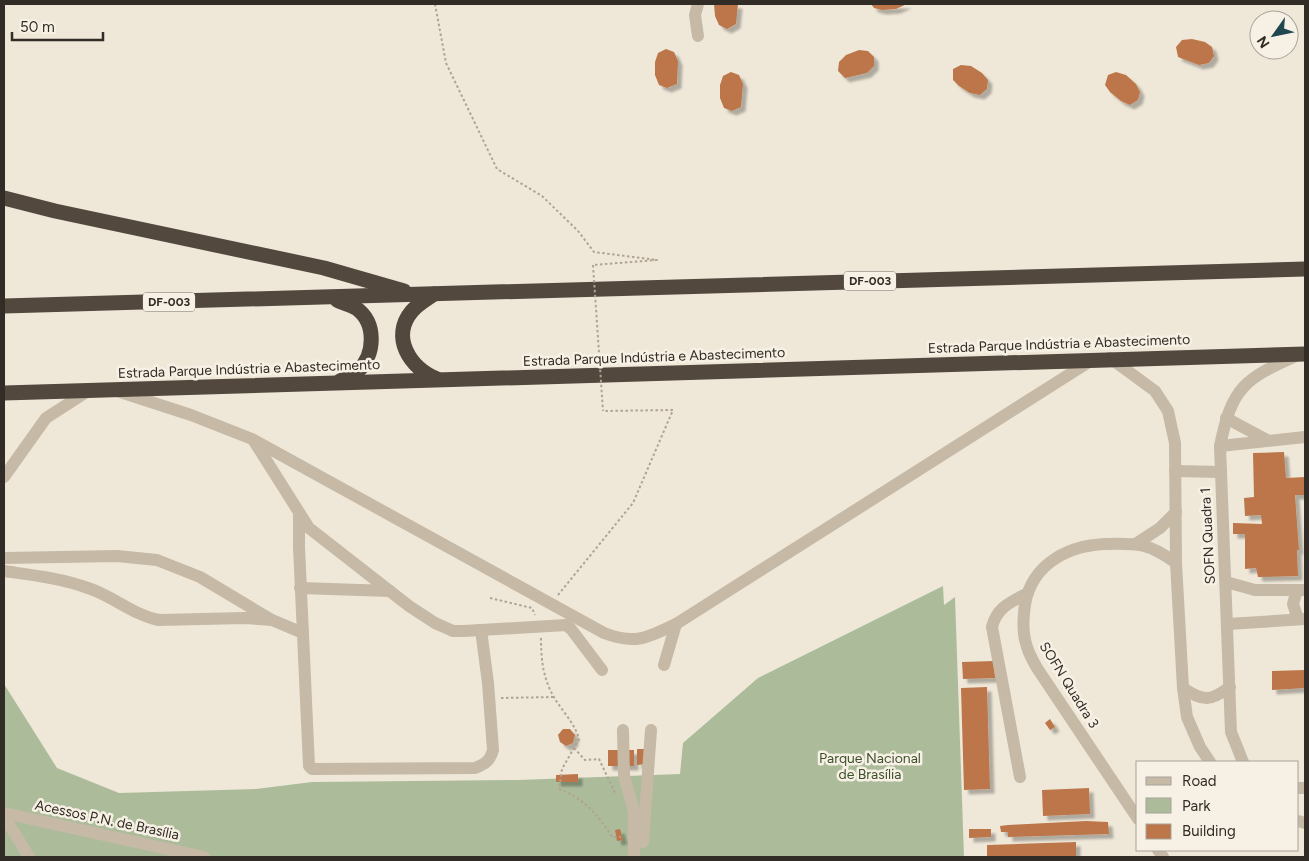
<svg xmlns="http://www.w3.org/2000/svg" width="1309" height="861" font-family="Figtree,sans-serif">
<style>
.green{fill:#acbc9b}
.building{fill:#bc764a;filter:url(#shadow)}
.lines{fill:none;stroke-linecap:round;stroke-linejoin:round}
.path{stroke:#b1a391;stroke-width:2;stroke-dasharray:2.5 2.5;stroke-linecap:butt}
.minor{stroke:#c6b9a6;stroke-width:12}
.highway{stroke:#53483e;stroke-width:15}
.path-bridge{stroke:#b1a391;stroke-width:2;stroke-dasharray:2.5 2.5;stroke-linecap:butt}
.labels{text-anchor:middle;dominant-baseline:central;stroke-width:5;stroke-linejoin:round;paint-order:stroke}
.shield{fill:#f7f1e5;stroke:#6d675f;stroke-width:1}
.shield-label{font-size:12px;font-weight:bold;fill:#322c26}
.street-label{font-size:14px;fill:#322c26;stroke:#f7f1e5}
.park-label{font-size:14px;fill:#3d4f2c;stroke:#f7f1e5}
</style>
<defs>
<filter id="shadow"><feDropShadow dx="4.5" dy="4.5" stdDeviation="1" flood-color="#0004"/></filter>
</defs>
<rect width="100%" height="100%" fill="#efe8d9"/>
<path class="green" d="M943,586L944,605L955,597L964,857H4V684L57,768L119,793L256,789L312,782L518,780L680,774L683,743L758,678Z"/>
<g class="building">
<path d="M714,4H738L736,24L727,29L719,25L715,16Z"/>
<path d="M871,4H907L896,9L882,10L874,8Z"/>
<path d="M1192,39L1205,42L1212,47L1214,56L1209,63L1199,65L1178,57L1176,47L1182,40Z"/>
<path d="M666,49L674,52L678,61L677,84L667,88L659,85L655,75V62L658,53Z"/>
<path d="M859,50L868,51L874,57V66L867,73L845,78L838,71L839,62L846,55Z"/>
<path d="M961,65L971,66L982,73L988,80L987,89L980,95L970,93L959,86L953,80V69Z"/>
<path d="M731,72L739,75L743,84L741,107L732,111L724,108L720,98V85L723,76Z"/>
<path d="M1116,72L1126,75L1136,84L1140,92L1138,100L1130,105L1121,101L1110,92L1105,85L1108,75Z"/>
<path d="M1284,452L1286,478L1305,477V495H1295L1299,550H1297L1298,576L1258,577L1256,568L1245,569V534H1233V523L1262,524L1261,515L1245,516L1244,498L1254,497L1253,453Z"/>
<path d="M994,661L995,678L963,679L962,662Z"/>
<path d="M1305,670V688L1272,690V671Z"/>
<path d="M987,687L990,789L964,790L961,688Z"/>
<path d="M1050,719L1055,727L1050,730L1045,723Z"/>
<path d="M563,729H570L575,735L573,743L566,746L560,742L558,735Z"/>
<path d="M637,749H647V764L637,765Z"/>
<rect x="608" y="750" width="26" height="16"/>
<path d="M578,774V782H556V775Z"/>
<path d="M1089,788L1090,814L1043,816L1042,790Z"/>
<path d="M1086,821L1108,822L1109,834L1008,837V832H1001L1000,826L1008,825Z"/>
<path d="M620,829L623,840L617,841L615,830Z"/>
<path d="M969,829H991V837L969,838Z"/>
<path d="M1076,842V857H987V845Z"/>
</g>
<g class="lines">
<g class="path">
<path d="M435,4L446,63L497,169L542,196L578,231L594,252L657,260L593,265"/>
<path d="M558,595L633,503L673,410L603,411"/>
<path d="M490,598L532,608L535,615"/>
<path d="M541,638C541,660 543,679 555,699C563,712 575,724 579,739L562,769L559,789C583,798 599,815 612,837H621"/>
<path d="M501,698L554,697"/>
<path d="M574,748L585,760L599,759L616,795"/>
</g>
<g class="minor">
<path d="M698,36L695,15L698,4"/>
<path d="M1110,358L1155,391L1168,411L1175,443L1176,563L1183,688L1187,717L1200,747L1210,762"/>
<path d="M117,391L191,415L252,439L604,633C635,645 647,638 676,624"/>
<path d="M1226,418L1267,440"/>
<path d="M254,441L309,528L409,606L435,623L453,631H464L566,625L571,629L602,670"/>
<path d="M1220,446L1305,437"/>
<path d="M1175,471L1220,472"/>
<path d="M4,477L46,418L88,391"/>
<path d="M299,516V547L309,766L312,769L475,768C485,764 490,761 493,750L488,683L481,630"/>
<path d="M1137,543L1160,528L1176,512"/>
<path d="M4,558L117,556L157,560L200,577L270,619"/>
<path d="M4,571C32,575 61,578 88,588C113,596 133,615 159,620L245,618L272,620L303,633"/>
<path d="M1226,582L1255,590H1305"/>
<path d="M300,588L390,591"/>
<path d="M1297,590L1293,604L1298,619"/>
<path d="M1228,624L1305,619"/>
<path d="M664,665L676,624L1092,360"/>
<path d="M1183,688C1203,702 1211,701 1230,687"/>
<path d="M623,730L624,776L634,811V857"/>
<path d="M1243,762L1231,732L1220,446C1232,387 1244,379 1298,355"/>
<path d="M1020,777L992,627C997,607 1011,602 1028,593"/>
<path d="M1298,788H1305"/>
<path d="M4,813L204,857"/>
<path d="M4,816L29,857"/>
<path d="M1138,819L1037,668C1033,661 1029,654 1027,647C1023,636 1023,624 1024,613C1027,568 1063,546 1105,544C1138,543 1149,543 1176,563"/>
<path d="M1298,821L1305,823"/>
<path d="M643,842L651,730"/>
<path d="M1158,850L1163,857"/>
</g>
<g class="highway">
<path d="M4,198L55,211L324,268L404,291"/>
<path d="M434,294C427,299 418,304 412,311C390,337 410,368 437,379"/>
<path d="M337,300C343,303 350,305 356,308C377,323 375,355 358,371C353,376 346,378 340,381"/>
<path d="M4,306L1305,269"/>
<path d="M4,393L1305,354"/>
</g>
<path class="path-bridge" d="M593,265L603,411"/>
</g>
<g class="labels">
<g class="shield">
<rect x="844" y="271.5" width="52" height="19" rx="4"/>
<rect x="143" y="292.5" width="52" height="19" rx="4"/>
</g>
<g class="shield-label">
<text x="870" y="281">DF-003</text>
<text x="169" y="302">DF-003</text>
</g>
<g class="street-label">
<text transform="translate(1059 344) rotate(-2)">Estrada Parque Indústria e Abastecimento</text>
<text transform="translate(654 357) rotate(-2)">Estrada Parque Indústria e Abastecimento</text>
<text transform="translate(249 369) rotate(-2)">Estrada Parque Indústria e Abastecimento</text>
<text transform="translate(1208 536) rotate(-93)">SOFN Quadra 1</text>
<text transform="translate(1069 685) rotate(58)">SOFN Quadra 3</text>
<text transform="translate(107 820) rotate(12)">Acessos P.N. de Brasília</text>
</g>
<g class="park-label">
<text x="870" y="758">Parque Nacional<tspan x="870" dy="16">de Brasília</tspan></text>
</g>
</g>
<rect width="1309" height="861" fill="none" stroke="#322c26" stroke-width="10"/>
<rect x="1136" y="761" width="162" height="90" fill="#f7f1e5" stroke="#a8a299"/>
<rect x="1146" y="777" width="25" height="8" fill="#c6b9a6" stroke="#a8a299"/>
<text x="1182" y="786" font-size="15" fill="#322c26">Road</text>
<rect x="1146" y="798" width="25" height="15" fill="#acbc9b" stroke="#a8a299"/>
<text x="1182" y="811" font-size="15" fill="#322c26">Park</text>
<rect x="1146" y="824" width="25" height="15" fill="#bc764a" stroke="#a8a299"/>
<text x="1182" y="836" font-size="15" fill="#322c26">Building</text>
<g transform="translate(1274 35) rotate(237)"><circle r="24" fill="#f7f1e5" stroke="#a8a299"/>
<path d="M0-4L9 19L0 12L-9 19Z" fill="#204650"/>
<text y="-8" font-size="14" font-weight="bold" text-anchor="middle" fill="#322c26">N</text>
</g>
<path d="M12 32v8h91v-8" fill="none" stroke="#322c26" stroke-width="2.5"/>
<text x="20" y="32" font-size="15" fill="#322c26" stroke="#f7f1e5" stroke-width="4" paint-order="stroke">50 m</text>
</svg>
